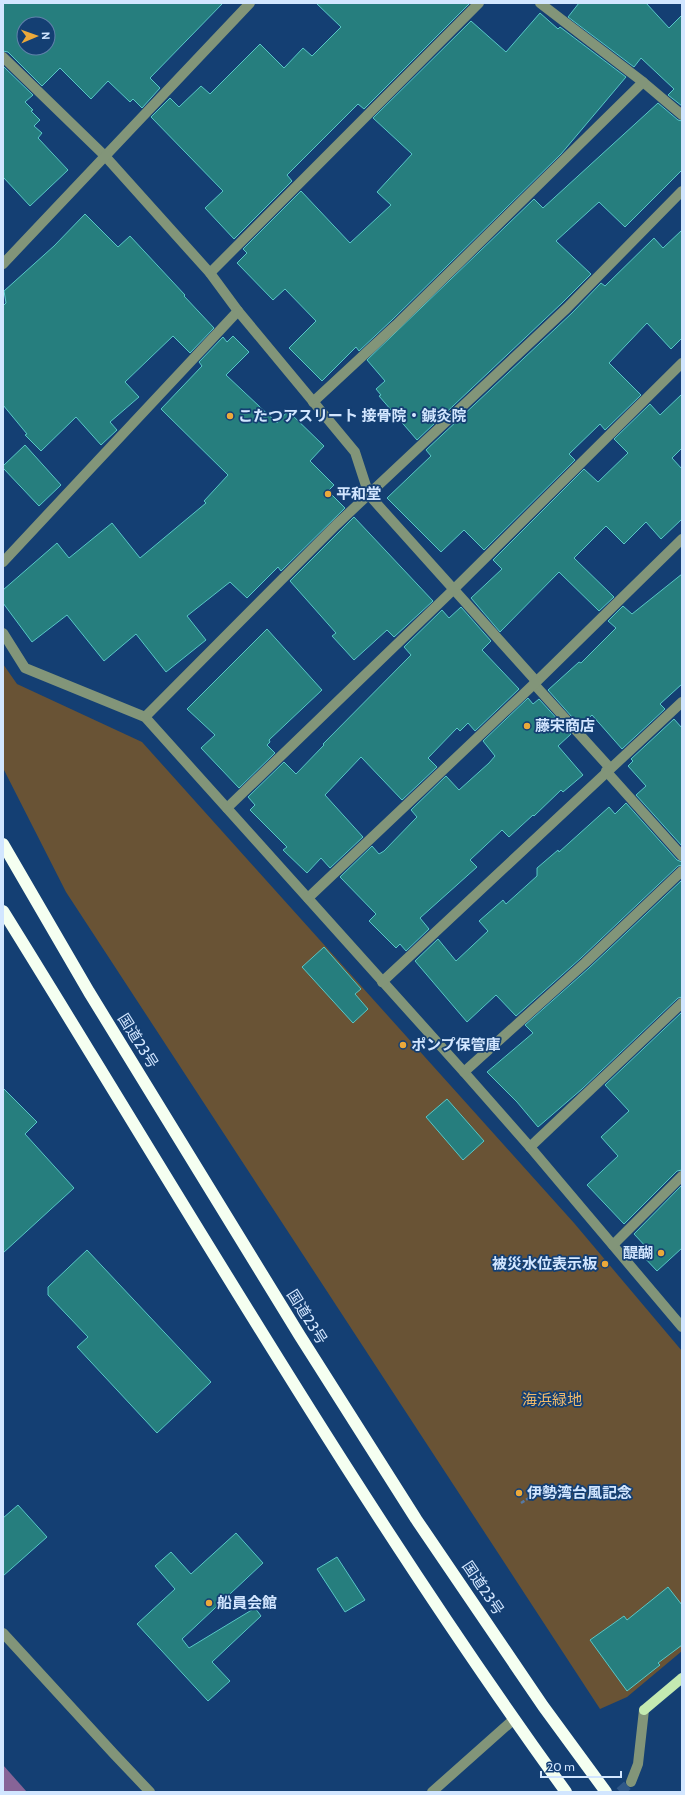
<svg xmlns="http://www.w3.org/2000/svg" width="685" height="1795" font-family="Cabin,'Noto Sans JP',sans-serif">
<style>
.green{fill:#695335}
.water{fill:#876497}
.building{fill:#267e7e;stroke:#58c7c7;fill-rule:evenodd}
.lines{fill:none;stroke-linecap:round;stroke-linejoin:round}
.minor-tunnel{stroke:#305888;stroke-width:10;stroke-dasharray:10 5;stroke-linecap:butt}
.path{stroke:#5679a4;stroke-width:2.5;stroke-dasharray:4 2;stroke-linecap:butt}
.minor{stroke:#829579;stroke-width:10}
.major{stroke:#c4eab1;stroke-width:10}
.highway{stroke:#f5fff1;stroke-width:12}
.poi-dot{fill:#eca93a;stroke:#143f73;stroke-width:1.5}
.labels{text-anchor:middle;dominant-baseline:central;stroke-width:3.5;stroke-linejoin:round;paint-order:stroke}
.poi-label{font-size:15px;font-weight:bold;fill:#d2e6ff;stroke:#143f73;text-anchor:start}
.street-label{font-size:15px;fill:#d2e6ff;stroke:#143f73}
.park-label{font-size:15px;fill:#f1ba69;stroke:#143f73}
</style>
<rect width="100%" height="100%" fill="#143f73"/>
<path class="green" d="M3,664L17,684L142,742L574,1223L682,1351V1651L627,1697L600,1709L66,892L3,768Z"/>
<path class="water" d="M3,1765L27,1792H3Z"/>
<g class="building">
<path d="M3,3H223L150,78L160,88L142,108L133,99L130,102L108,81L91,99L60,68L42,86L8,52L3,51ZM24,24H48V48H24Z"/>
<path d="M316,3H470L364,109L358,104L287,175L292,181L234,239L205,208L223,191L151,117L170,98L179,107L201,86L210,94L260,44L284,68L303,48L312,56L341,27Z"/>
<path d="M579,3H646L669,28L682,15V106L668,95L674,89L641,58L634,67L568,17Z"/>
<path d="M540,13L558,29L560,27L626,77L561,154L392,320L359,351L356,347L322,381L289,348L316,321L285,289L273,300L237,263L247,253L243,249L301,191L350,243L391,205L377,192L412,154L373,118L471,21L506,52Z"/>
<path d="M3,66L33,95L25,102L33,110L31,111L40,120L34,126L42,133L38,138L68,170L30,206L3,177Z"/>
<path d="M658,103L678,120L682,121V170L625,227L599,202L556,241L591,274L562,303L417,440L379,396L381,395L376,389L385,381L367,360L534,199L543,208Z"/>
<path d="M85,214L118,247L130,236L185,295L184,296L214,328L190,353L173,336L125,382L139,397L110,422L117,430L101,445L76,417L41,451L25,435L27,434L3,405V306L6,303L4,291L54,246Z"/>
<path d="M682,230V338L671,349L647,323L609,363L641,395L605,430L600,424L569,454L575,460L484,550L464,530L441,552L387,498L431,456L426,450L572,313L601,283L605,286L654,238L663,248Z"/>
<path d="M233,336L249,352L226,375L277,423L288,411L324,446L310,461L334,485L328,491L345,508L281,571L278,567L247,598L230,582L187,616L206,640L166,672L136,634L104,661L67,615L32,642L3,603V590L57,543L69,558L112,523L140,558L206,503L204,501L228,475L161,409L202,366L199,362L223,337L227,342Z"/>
<path d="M682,394V448L672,458L682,469V519L661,539L646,522L624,544L606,526L574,558L614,597L599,611L559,572L500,632L471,598L502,569L493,560L584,469L598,482L628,453L614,439L650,404L660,415Z"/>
<path d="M25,445L61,485L39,506L3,468V466Z"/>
<path d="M354,517L433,601L394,637L387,630L354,660L332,636L336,633L290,581Z"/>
<path d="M682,574V684L660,704L665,709L622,749L592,715L580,726L548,690L579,662L581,663L616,628L608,621L623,606L632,614Z"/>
<path d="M461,607L491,641L482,650L519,689L475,731L468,723L460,731L457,728L428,758L437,767L402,800L361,757L325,795L363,837L330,868L321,858L307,873L283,850L287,847L250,810L255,805L248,797L284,762L296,774L324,745L323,744L411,655L404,647L442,610L449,618Z"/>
<path d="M267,629L322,690L269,740L270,742L267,745L275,753L239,788L201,748L215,735L187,709Z"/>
<path d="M528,698L533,704L539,699L571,734L558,746L583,775L563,792L561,790L534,816L533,815L509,837L502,830L470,860L477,867L420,918L429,929L406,951L400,944L396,948L369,921L376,914L340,877L372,846L379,854L384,851L417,817L411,810L446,776L459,790L489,763L495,756L483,741Z"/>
<path d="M674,719L682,728V846L636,795L646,786L628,766L633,761L631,759Z"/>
<path d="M626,803L677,860L682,862V865L678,866L581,958L516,1016L496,995L467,1022L415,961L438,939L456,961L488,931L479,921L503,900L506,904L537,876V868L558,850L559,852L609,807L615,814Z"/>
<path d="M682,880V997L678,998L582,1089L538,1127L517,1102L487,1072L533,1033L525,1025L589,968Z"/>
<path d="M324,947L361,989L355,994L368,1009L353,1023L302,967Z"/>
<path d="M682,1012V1170L677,1171L624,1224L587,1185L618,1156L601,1137L629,1111L605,1085Z"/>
<path d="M3,1088L37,1122L25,1134L74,1188L3,1253Z"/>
<path d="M447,1099L484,1141L463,1160L426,1117Z"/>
<path d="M682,1185V1248L657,1271L642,1255L648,1249L634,1234Z"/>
<path d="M87,1250L211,1382L157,1433L77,1347L88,1337L48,1295V1287Z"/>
<path d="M18,1505L47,1537L3,1576V1518Z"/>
<path d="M236,1533L263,1563L182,1639L189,1648L255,1608L261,1616L212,1662L230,1681L208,1701L137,1624L175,1589L155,1566L171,1552L191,1574Z"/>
<path d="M337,1557L365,1600L345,1612L317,1569Z"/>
<path d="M668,1587L682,1605V1645L658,1663L660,1665L627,1691L590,1640L624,1616L627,1620Z"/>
</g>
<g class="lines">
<path class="minor-tunnel" d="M620,1792L631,1782"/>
<path class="path" d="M521,1503L546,1487"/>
<g class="minor">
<path d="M540,3L643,82L682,115"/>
<path d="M3,57L105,156L210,273L238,311L355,452L369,495L536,681"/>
<path d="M3,264L250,3"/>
<path d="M210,273L479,3"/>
<path d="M313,402L396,325L643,82"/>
<path d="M3,562L238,311"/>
<path d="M3,633L25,668L145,717L464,1072L530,1147L682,1327"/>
<path d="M534,684L610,768"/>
<path d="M145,717L336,525L567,308L682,191"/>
<path d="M606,771L682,856"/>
<path d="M227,808L453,590L682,363"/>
<path d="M308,898L534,684L682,539"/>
<path d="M382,982L682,702"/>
<path d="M464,1072L585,963L682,871"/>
<path d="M530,1147L682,1003"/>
<path d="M613,1245L682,1176"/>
<path d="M3,1633L114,1754L150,1792"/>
<path d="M631,1782L638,1764L644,1710"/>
<path d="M432,1792L513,1720"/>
</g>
<path class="major" d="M644,1710L682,1678"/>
<g class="highway">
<path d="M3,844L89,992L300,1336L416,1519L543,1706L606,1792"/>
<path d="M3,911C187,1207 361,1509 566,1792"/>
</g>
</g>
<g class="poi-dot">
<circle cx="230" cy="416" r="4"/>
<circle cx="328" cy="494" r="4"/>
<circle cx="527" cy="726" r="4"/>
<circle cx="403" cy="1045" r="4"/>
<circle cx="661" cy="1253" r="4"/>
<circle cx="605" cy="1264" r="4"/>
<circle cx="519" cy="1493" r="4"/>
<circle cx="209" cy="1603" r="4"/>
</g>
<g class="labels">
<g class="poi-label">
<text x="238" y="416">こたつアスリート 接骨院・鍼灸院</text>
<text x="336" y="494">平和堂</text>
<text x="535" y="726">藤宋商店</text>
<text x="411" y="1045">ポンプ保管庫</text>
<text x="653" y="1253" text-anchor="end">醍醐</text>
<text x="597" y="1264" text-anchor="end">被災水位表示板</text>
<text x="527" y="1493">伊勢湾台風記念</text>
<text x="217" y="1603">船員会館</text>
</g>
<g class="street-label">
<text transform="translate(138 1041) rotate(58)">国道23号</text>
<text transform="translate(307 1317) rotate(58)">国道23号</text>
<text transform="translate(483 1588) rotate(56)">国道23号</text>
</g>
<g class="park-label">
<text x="552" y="1400">海浜緑地</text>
</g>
</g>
<rect width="685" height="1795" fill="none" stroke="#d2e6ff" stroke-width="8"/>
<g transform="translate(36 36) rotate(88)"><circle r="19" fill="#143f73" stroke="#6082ab"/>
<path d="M0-3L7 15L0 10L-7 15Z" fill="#eca93a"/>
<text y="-6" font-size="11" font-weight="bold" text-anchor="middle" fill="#d2e6ff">N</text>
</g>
<path d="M541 1771v6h80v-6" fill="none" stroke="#d2e6ff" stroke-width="2"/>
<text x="547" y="1771" font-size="12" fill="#d2e6ff" stroke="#143f73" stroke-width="3" paint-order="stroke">20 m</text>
</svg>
